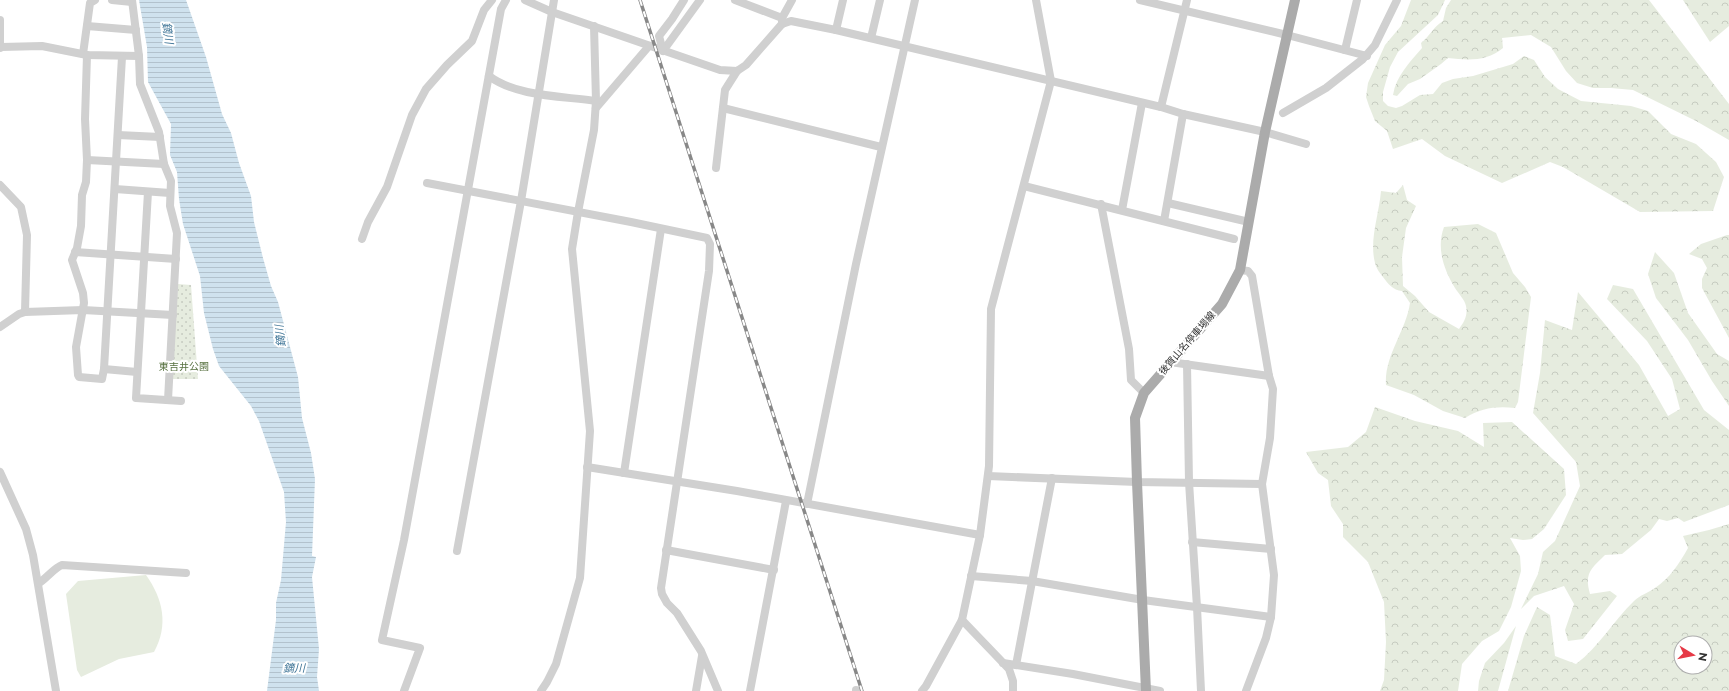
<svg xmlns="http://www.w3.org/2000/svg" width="1729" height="691" font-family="Montserrat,'Noto Sans JP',sans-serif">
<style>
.forest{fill:url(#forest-crowns);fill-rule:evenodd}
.park{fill:url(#park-dots)}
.garden{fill:#e6ecdf}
.water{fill:url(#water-rules)}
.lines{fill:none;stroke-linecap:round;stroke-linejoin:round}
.minor{stroke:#d0d0d0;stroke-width:8}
.major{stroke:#ababab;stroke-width:10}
.rail-casing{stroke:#888;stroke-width:3.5}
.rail{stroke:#fff;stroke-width:2;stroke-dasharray:6;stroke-linecap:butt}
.labels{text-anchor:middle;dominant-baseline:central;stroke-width:4;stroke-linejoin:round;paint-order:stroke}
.street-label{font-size:10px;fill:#333;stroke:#fff}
.park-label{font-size:10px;fill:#56703f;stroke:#fff}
.water-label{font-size:11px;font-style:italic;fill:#3f7597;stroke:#fff}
</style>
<defs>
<pattern id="forest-crowns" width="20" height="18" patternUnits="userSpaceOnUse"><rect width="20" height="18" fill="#e6ecdf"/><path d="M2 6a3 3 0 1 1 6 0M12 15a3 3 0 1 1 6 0" fill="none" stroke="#c6cbc0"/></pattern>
<pattern id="park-dots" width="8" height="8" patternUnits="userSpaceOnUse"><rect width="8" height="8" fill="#e6ecdf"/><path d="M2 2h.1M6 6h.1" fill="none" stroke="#c6cbc0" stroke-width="1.8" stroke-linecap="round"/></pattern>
<pattern id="water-rules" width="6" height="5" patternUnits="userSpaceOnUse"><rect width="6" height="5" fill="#cfe2ee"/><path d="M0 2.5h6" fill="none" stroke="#b2c2cd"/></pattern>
</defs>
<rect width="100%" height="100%" fill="#fff"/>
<g class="forest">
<path d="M1411,0H1445L1438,15L1398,52L1390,67L1383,92V101L1388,106L1396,108L1402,106L1420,95L1433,94L1442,83L1453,79L1473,76L1513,64L1524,56L1534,60L1545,77L1558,89L1581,101L1631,106L1648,111L1671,134L1696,144L1716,162L1724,177L1713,211L1640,212L1563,167L1550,162L1502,183L1445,156L1422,139L1393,149L1387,131L1375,121L1369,106L1366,97L1368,83L1385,45L1401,26Z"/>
<path d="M1451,0H1649L1729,104V140L1696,121L1633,90L1611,88H1593L1577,83L1566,71L1551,47L1531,35L1502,38L1503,48C1487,62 1467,60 1448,58L1441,64L1420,79L1408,84L1397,96L1393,95C1396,76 1410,62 1422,48L1421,43C1430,36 1433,27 1443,21L1446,8Z"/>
<path d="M1683,0H1729V26L1710,42Z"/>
<path d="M1403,185L1407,200L1416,206L1406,228L1402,257L1403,286L1415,296L1429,312L1459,329C1464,322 1468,316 1466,306C1465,300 1458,293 1455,288C1444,270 1436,248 1444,227L1478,224L1496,233L1513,273L1525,287L1531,297L1518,402L1515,408C1496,406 1481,408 1465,418L1443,411L1414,395L1386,385C1384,356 1406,331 1410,303L1402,291C1393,290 1388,284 1383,277C1380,273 1376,268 1375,263C1369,240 1379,215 1381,191L1396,193Z"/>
<path d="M1727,235H1729V338L1702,288V279L1707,268L1702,259L1689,254L1701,244Z"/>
<path d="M1655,252L1674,273L1688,313L1717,354L1729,361V406L1712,381L1688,340L1656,298L1648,274Z"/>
<path d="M1613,285L1633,289L1704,410L1729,430V505L1684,522L1678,518L1667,521L1659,519L1651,530L1622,554L1605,555C1591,569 1584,573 1590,594L1610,591L1617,596L1583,639L1568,641L1565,630L1574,604L1564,586L1534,596L1521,609L1538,574L1543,552L1555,541L1580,486L1576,462L1533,413L1540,373L1545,320L1572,330L1578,292L1639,365L1668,416L1680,409L1672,379L1647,341L1607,299Z"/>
<path d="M1375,407L1415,421L1458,431L1484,447L1483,423L1512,422L1564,469L1566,495L1544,529L1532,539L1523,540L1510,538L1520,556L1521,571L1511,607L1499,631L1482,641L1462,664L1458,691H1380L1384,680L1386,642L1384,602L1368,562L1343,537V524L1331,506L1328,480L1318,473L1306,452L1348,447L1366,432Z"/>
<path d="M1729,524V691H1508L1524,636L1537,607L1550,615L1555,656L1576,664C1599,647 1613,621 1634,601C1640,595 1648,593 1655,588C1670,578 1679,564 1688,548L1683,536L1709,530ZM1681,643H1705V667H1681Z"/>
<path d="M1516,626L1498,691H1478L1479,681L1485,663L1504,643Z"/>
</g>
<path class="park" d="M178,284L191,285L198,379H171Z"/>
<path class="garden" d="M146,575C163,599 169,625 154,652L119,659L81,677L77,670L66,594L78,581Z"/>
<path class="water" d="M139,0H186L206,57L222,114L231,133L239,163L251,196L254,222L263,258L271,286L278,302L298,377L302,418L311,453L315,479L312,556L316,557L312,577L319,649L317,677L319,691H267L276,620V603L281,580L286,522L284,492L259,421L251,406L219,366L213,349L204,313L200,276L183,224L179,199L177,172L170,155L171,124L148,82L147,47Z"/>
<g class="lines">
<g class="minor">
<path d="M112,0L132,2"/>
<path d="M132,0L139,56L140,84L159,132L164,164L171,181L170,206L177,233L168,400"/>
<path d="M525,0L552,12L720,70L737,71L746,65L782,24L791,21L836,30L1161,107L1183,114L1265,132L1306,144"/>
<path d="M735,0L782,18V24"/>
<path d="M1140,0L1287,35L1367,56"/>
<path d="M782,18L792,0"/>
<path d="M0,20V48"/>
<path d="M87,26L136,30"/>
<path d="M836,30L843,0"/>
<path d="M871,38L880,0"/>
<path d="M1,47L42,46L87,55L139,56"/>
<path d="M1345,50L1357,0"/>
<path d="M663,51L700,0"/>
<path d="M663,51L659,36L672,19L684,0"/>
<path d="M83,54L90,3L95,0"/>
<path d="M87,55L85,119L87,160L86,182L82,195L81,226L77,248L72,260L83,293L84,303L76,347L78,375L79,377L102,379L104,369L122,57"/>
<path d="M489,76C517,97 563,96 596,101"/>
<path d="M1161,107L1187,0"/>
<path d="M596,108L649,46"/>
<path d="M723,108L881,147"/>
<path d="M1283,113L1326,88L1363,59L1375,45L1397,0"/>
<path d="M118,135L160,137"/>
<path d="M87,160L164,164"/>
<path d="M716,168L725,90L737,71"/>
<path d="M427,183L631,222L707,238L710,244L709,271L661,588L662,594L667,603L677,613L701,651L718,691"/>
<path d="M0,185L21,207L27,235L25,312"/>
<path d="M1024,186L1234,239"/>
<path d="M115,189L170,193"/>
<path d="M148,192L136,398L181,401"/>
<path d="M1168,203L1249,222"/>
<path d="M1101,204L1129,349L1131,380L1144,393"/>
<path d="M1122,210L1142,103"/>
<path d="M1164,221L1183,114"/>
<path d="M362,239L368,222L387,187L412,115L426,89L447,65L472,41L484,10L492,0"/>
<path d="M75,252L176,259"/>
<path d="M1240,270L1248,271L1252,276L1269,376L1273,389L1270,438L1262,484L1274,575L1271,617L1266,638L1246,691"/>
<path d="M0,327L19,314L25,312L83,310L173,315"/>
<path d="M1170,362L1269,376"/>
<path d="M1187,364L1189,482L1197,607L1201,691"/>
<path d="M104,369L137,372"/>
<path d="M587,467L737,491L980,535"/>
<path d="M0,472L26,529L33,555L56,691"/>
<path d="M624,473L661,229"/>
<path d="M988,476L1137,482L1262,484"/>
<path d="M807,504L856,264L915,0"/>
<path d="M1192,542L1271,549"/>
<path d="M666,550L774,570"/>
<path d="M457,551L521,201L554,0"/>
<path d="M971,576L1032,581L1143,600L1271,617"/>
<path d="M39,583C47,578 54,568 62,565L186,573"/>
<path d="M962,620L1009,669L1013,681V691"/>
<path d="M1003,663L1073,674L1160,691"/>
<path d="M1016,665L1052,478"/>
<path d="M404,691L420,648L382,640L404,540L501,9L506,0"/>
<path d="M541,691L547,682L556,664L580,578L590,431L572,249L578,212L594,130L596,101L594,26"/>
<path d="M696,691L702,656"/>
<path d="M750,691L786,501"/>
<path d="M856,691V690"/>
<path d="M922,691L926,686L962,620L980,535L989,466L991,309L1051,81L1036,0"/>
</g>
<path class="major" d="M1146,691L1137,482L1135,418L1144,393L1222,304L1240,270L1265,132L1295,0"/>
<defs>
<path id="rail" d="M640,0L862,691"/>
</defs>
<use href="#rail" class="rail-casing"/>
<use href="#rail" class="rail"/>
</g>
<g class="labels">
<g class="street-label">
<text transform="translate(1187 343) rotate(-49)">後賀山名停車場線</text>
</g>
<g class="park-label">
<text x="184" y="366">東吉井公園</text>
</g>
<g class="water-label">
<text transform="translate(168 33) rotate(82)">鏑川</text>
<text transform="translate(280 336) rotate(-96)">鏑川</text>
<text x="294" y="668">鏑川</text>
</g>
</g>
<g transform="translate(1693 655) rotate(100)"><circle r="19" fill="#ffffff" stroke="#adadad"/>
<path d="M0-3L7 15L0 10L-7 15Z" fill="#e63946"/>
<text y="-6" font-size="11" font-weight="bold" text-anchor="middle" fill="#333333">N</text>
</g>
</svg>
